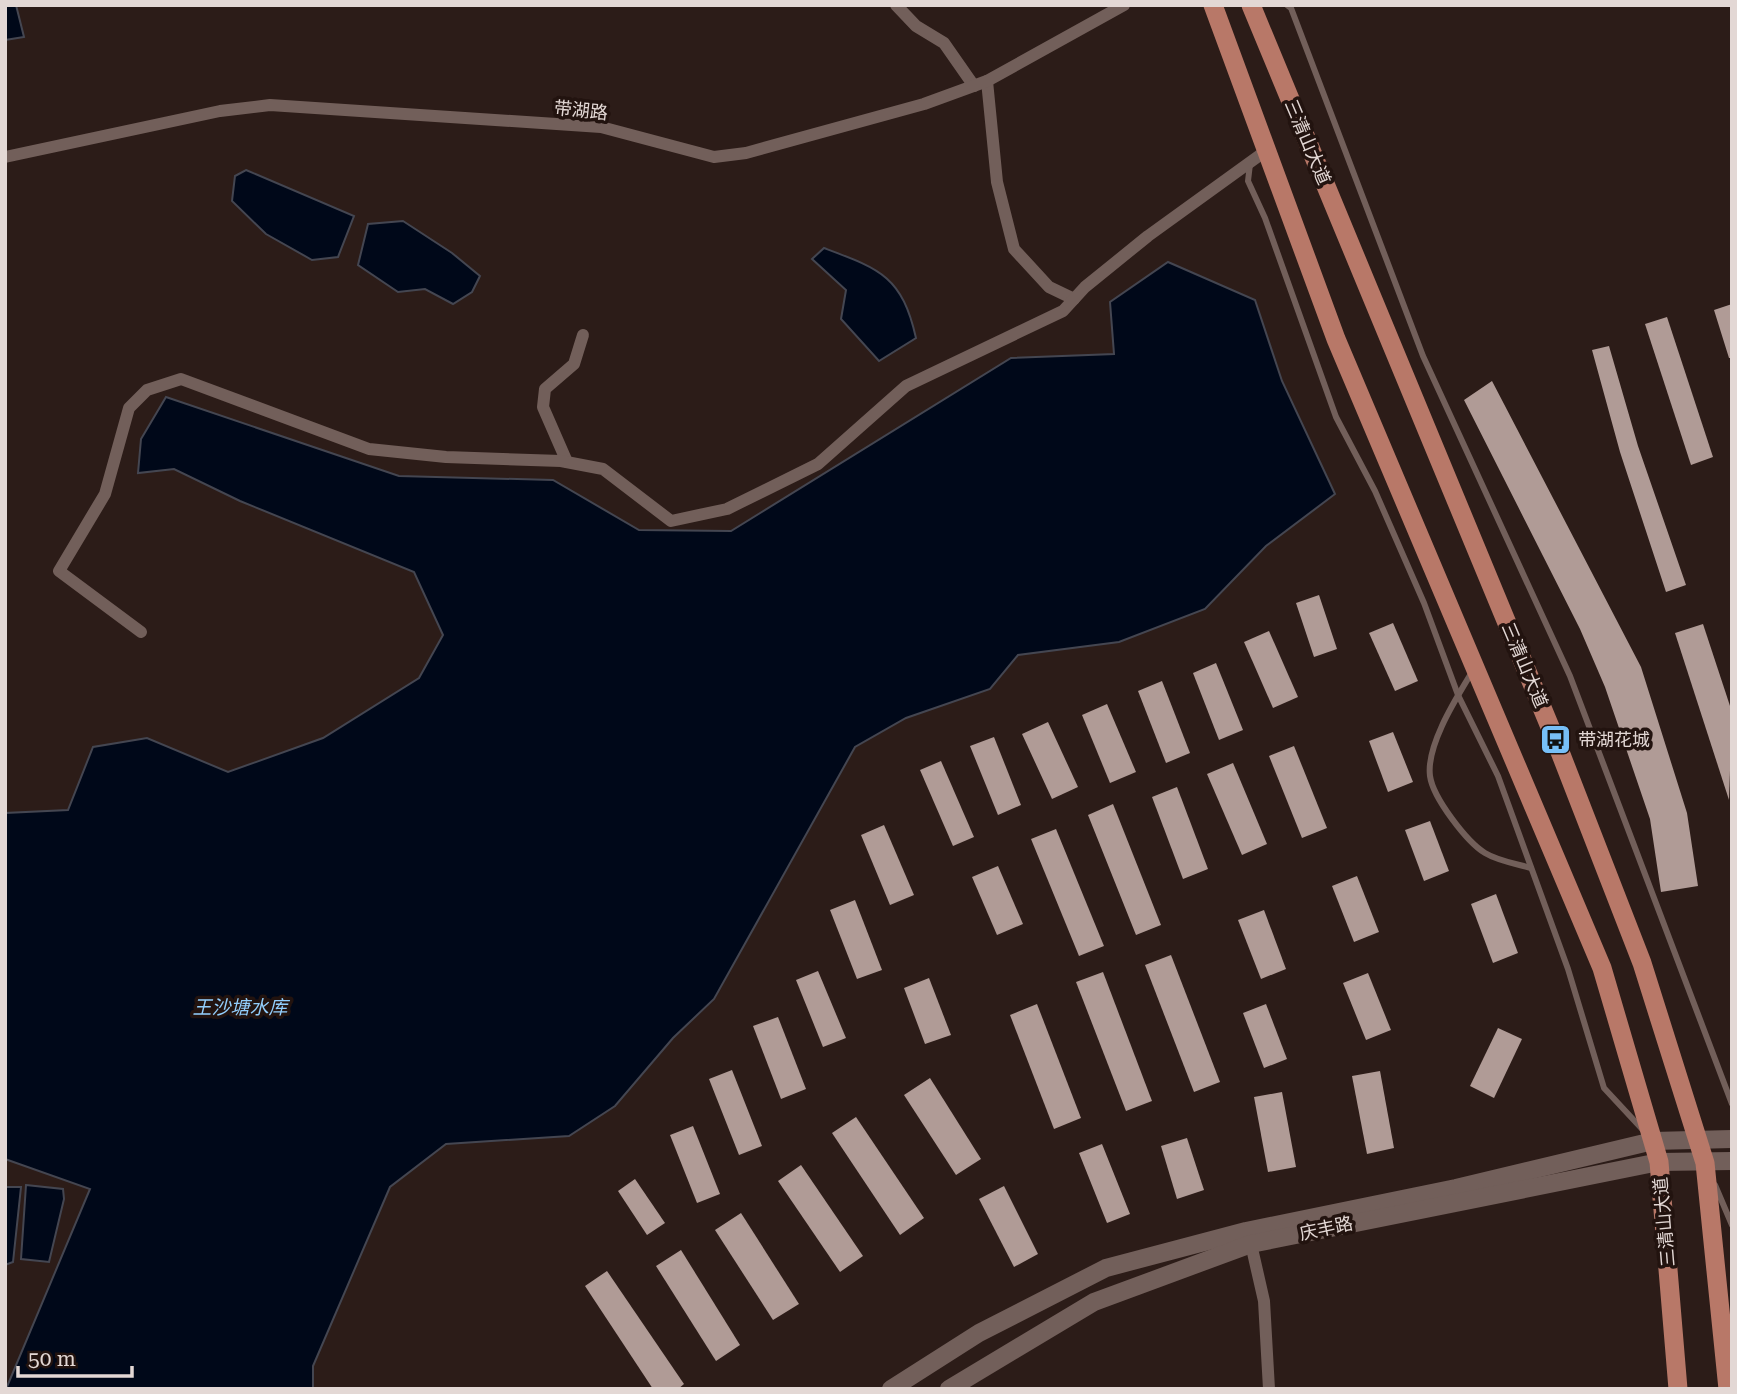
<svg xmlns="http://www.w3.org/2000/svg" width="1737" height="1394" font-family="'Roboto Serif','Noto Sans SC',serif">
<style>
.water{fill:#000819;stroke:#444651;stroke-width:2}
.building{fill:#b09b96}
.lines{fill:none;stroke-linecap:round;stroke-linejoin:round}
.service{stroke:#725f5a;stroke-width:6}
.minor{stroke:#725f5a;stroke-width:12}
.secondary{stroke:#725f5a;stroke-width:18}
.trunk{stroke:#b87868;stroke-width:19}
.labels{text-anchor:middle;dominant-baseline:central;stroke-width:7;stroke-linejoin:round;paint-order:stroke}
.street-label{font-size:18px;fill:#e3d8d5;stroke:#22130f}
.poi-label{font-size:18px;fill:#e3d8d5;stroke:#22130f;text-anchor:start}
.water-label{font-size:19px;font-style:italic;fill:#92cdfb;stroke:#22130f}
</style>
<rect width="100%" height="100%" fill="#2c1c18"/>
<g class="water">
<path d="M5,5H16L24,37L5,40Z"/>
<path d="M246,170L354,216L338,257L312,260L266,234L232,201L235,176Z"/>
<path d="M403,221L452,253L480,276L472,292L453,304L425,289L398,292L358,265L368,224Z"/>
<path d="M824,248C880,269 902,276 916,338L879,361L841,319L846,290L812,259Z"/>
<path d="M1168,262L1255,300L1282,381L1335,494L1266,546L1205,609L1119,642L1018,655L990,689L906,718L855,747L714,999L673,1038L615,1106L569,1136L446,1144L390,1187L313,1366V1389H6L90,1189L5,1159V813L68,810L93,747L147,738L228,772L323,738L419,678L443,635L414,572L240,501L174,469L138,473L141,439L166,397L399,476L553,480L639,530L731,531L1011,358L1114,354L1110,302Z"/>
<path d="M26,1185L63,1189L64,1199L49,1262L21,1259Z"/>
<path d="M5,1187H21L13,1262L5,1265Z"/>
</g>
<g class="building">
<path d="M1732,304V358H1729L1714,310Z"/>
<path d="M1667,317L1713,457L1691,465L1645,324Z"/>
<path d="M1609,346L1638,446L1686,585L1666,592L1620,452L1592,350Z"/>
<path d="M1492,381L1641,667L1687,813L1698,886L1661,892L1650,819L1605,687L1580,629L1464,400Z"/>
<path d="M1319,595L1337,649L1314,657L1296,603Z"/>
<path d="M1393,623L1418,681L1395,691L1369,633Z"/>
<path d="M1703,624L1732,712L1729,800L1675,633Z"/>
<path d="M1269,631L1298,697L1273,708L1244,642Z"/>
<path d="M1216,663L1243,730L1219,740L1193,673Z"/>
<path d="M1162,681L1190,753L1166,763L1138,691Z"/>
<path d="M1107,704L1136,772L1110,783L1082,715Z"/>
<path d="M1048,722L1078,787L1052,799L1022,734Z"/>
<path d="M1393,732L1413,782L1388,792L1369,741Z"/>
<path d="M994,737L1021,805L998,815L970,746Z"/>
<path d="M1294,746L1327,828L1302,838L1269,756Z"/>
<path d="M941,761L974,837L953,846L920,770Z"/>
<path d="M1233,763L1267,844L1242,855L1207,774Z"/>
<path d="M1177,787L1208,869L1183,879L1152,797Z"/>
<path d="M1113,804L1161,925L1136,935L1088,815Z"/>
<path d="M1430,821L1449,871L1424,881L1405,830Z"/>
<path d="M884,825L914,895L890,905L861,835Z"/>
<path d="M1056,829L1104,946L1079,956L1031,839Z"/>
<path d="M998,866L1023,924L997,935L972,877Z"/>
<path d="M1357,876L1379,932L1354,942L1332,886Z"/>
<path d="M1496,894L1518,953L1493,963L1471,904Z"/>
<path d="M855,900L882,970L857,979L830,910Z"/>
<path d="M1264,910L1286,969L1261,979L1238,920Z"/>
<path d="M1171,955L1220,1082L1194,1092L1145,965Z"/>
<path d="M818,971L846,1038L823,1047L796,980Z"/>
<path d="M1103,972L1152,1101L1126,1111L1076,982Z"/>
<path d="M1368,973L1391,1030L1366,1040L1343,983Z"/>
<path d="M929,978L951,1035L925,1044L904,988Z"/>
<path d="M1037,1004L1081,1118L1054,1129L1010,1015Z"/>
<path d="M1266,1004L1287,1059L1264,1068L1243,1013Z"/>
<path d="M778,1017L806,1089L781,1099L753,1026Z"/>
<path d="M1498,1028L1522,1039L1494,1098L1470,1086Z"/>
<path d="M732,1070L762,1146L739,1155L709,1079Z"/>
<path d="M1380,1071L1394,1148L1367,1154L1352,1076Z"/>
<path d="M930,1078L981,1159L956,1175L904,1095Z"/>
<path d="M1282,1092L1296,1167L1268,1172L1254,1097Z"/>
<path d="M856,1117L924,1218L900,1235L832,1133Z"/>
<path d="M693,1126L720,1194L697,1203L670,1135Z"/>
<path d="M1187,1138L1204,1190L1177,1199L1161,1146Z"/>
<path d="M1102,1144L1130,1214L1107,1223L1079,1153Z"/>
<path d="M801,1165L863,1256L840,1272L778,1181Z"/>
<path d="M635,1179L665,1223L647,1235L618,1191Z"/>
<path d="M1004,1186L1038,1254L1014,1267L979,1199Z"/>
<path d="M741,1213L799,1304L773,1320L715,1230Z"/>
<path d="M681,1250L740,1345L716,1361L656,1266Z"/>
<path d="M607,1271L684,1384L678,1389H653L585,1286Z"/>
</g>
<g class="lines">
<g class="service">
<path d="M1287,5L1291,8L1423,356L1570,676L1732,1104"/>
<path d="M1250,164L1248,181L1265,218L1336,417L1375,491L1424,603L1458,695L1498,776L1568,969L1604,1088L1643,1130"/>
<path d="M1472,672C1457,697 1426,745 1430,776C1433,798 1467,842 1485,853C1498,861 1517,864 1531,868"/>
<path d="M1715,1185L1732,1225"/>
</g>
<g class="minor">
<path d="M896,5L916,26L944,43L974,86"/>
<path d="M987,81L997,182L1014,249L1049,287L1074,299"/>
<path d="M5,157L220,111L270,105L601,127L714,157L746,153L924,104L987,81L1124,5"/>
<path d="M567,462L543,407L545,389L574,364L583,335"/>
<path d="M141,632L59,571L105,494L129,408L147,390L181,379L369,449L446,457L561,461L603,469L671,521L727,509L818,464L906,386L1063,311L1085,287L1148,236L1267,150"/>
<path d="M1251,1244L1264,1301L1269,1389"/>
</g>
<g class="secondary">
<path d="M891,1389L979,1333L1106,1268L1246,1231L1456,1188L1653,1141L1732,1139"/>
<path d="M949,1389L1094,1302L1251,1244L1659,1162L1732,1161"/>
</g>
<g class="trunk">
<path d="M1213,5L1336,339L1602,968L1659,1162L1678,1389"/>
<path d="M1251,5L1555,739L1642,963L1705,1163L1728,1389"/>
</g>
</g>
<defs>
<symbol id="bus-square" viewBox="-11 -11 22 22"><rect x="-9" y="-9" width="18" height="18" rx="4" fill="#77bff7" stroke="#22130f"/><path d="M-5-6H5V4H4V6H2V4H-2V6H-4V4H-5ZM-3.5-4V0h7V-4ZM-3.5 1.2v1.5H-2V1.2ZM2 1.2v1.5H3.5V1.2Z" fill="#111"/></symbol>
</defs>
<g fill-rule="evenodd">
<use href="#bus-square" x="1538" y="722" width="35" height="35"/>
</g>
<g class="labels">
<g class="street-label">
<text transform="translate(581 110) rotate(6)">带湖路</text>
<text transform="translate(1308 142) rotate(67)">三清山大道</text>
<text transform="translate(1525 665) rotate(67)">三清山大道</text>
<text transform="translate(1664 1222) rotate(-95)">三清山大道</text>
<text transform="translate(1326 1228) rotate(-12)">庆丰路</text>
</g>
<g class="poi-label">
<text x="1578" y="739">带湖花城</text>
</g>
<g class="water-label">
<text x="240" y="1007">王沙塘水库</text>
</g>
</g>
<rect width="1737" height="1394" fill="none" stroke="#e3d8d5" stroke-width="14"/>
<path d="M18 1366v10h114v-10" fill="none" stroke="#e3d8d5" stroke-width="3.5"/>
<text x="28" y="1366" font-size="21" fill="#e3d8d5" stroke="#22130f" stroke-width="5" paint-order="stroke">50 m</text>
</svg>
